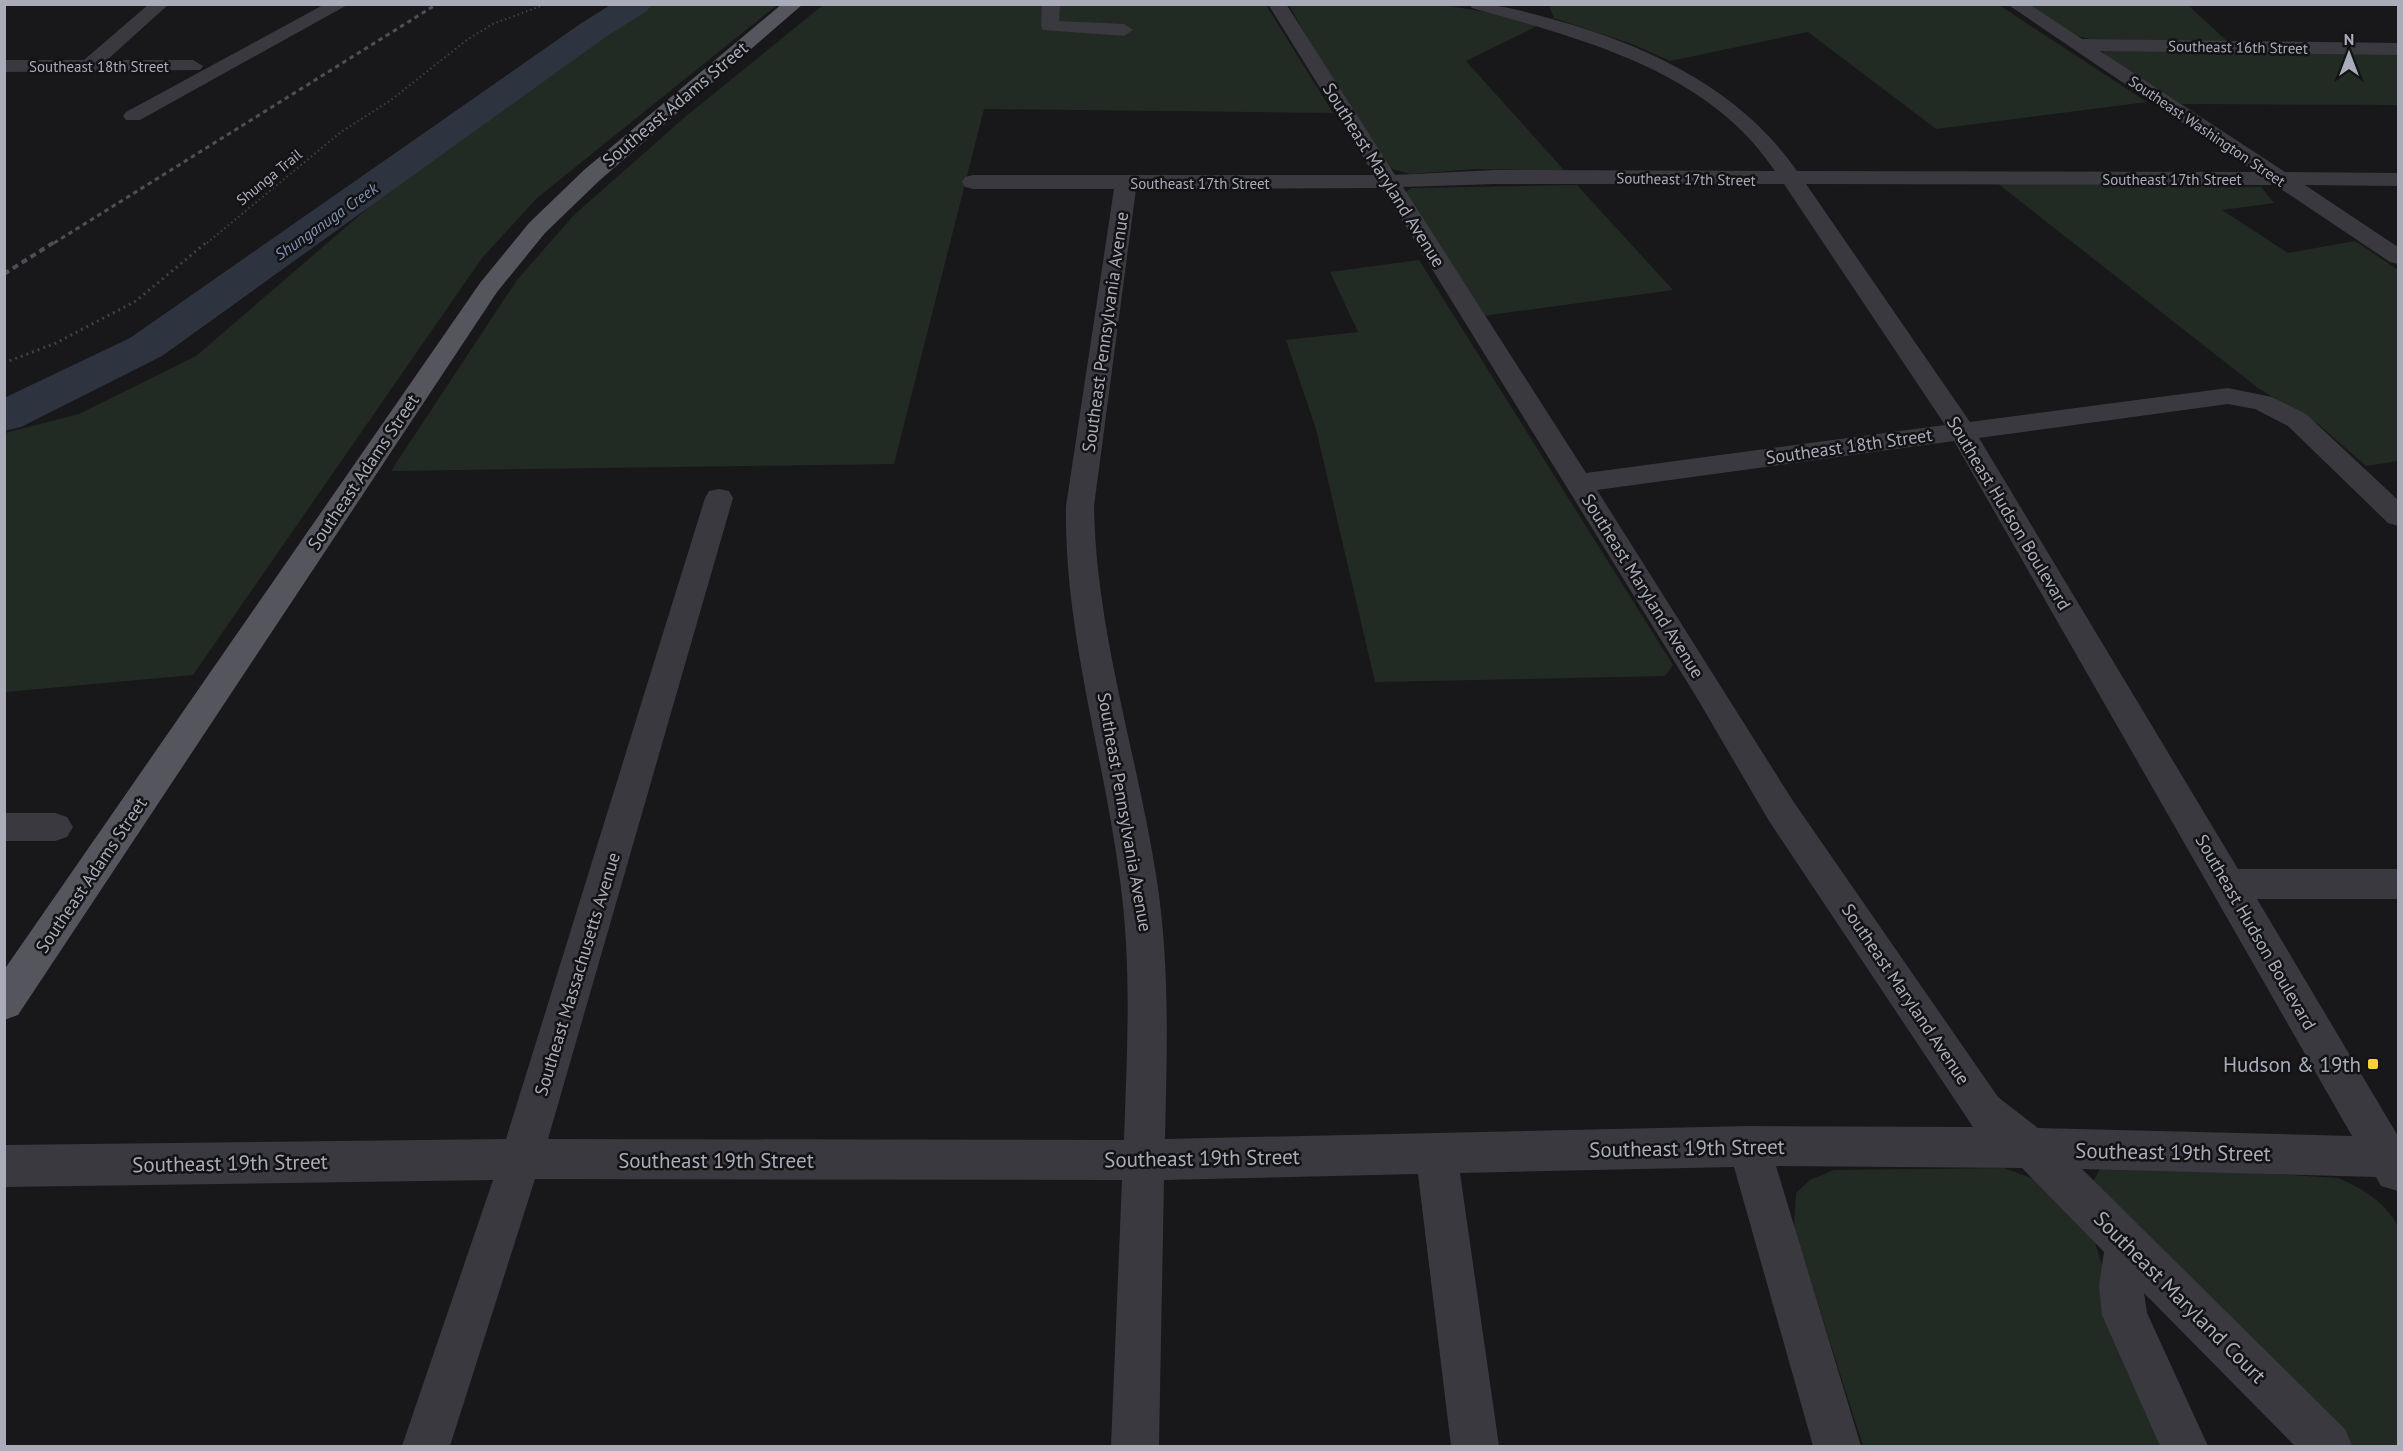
<svg xmlns="http://www.w3.org/2000/svg" width="2403" height="1451" font-family="'PT Sans',sans-serif">
<style>
.green{fill:#222a24}
.lines{fill:none;stroke-linecap:round;stroke-linejoin:round}
.river{fill:#2d343f;fill-rule:evenodd}
.path-far1{stroke:#3f4046;stroke-width:2;stroke-dasharray:1.5 3;stroke-linecap:butt}
.path{stroke:#3f4046;stroke-width:3;stroke-dasharray:2 4;stroke-linecap:butt}
.minor{fill:#39393f;fill-rule:evenodd}
.major{fill:#55555e;fill-rule:evenodd}
.rail-far1{stroke:#4e4e56;stroke-width:3;stroke-dasharray:4.5 4;stroke-linecap:butt}
.rail{stroke:#4e4e56;stroke-width:4;stroke-dasharray:6 4.5;stroke-linecap:butt}
.poi-dot{fill:#f9d231;stroke:#131315;stroke-width:2}
.labels{text-anchor:middle;dominant-baseline:central;stroke-width:5;stroke-linejoin:round;paint-order:stroke}
.far-street-label{font-size:15px;fill:#aaacba;stroke:#131315}
.far-water-label{font-size:16px;font-style:italic;fill:#8095b6;stroke:#131315}
.street-label{font-size:18px;fill:#aaacba;stroke:#131315}
.near-poi-label{font-size:21px;fill:#aaacba;stroke:#131315;text-anchor:end}
.near-street-label{font-size:21px;fill:#aaacba;stroke:#131315}
</style>
<rect width="100%" height="100%" fill="#18181a"/>
<g class="green">
<path d="M650,5H777L537,198L482,258L193,675L5,692V433L79,414L196,356L389,190L466,131Z"/>
<path d="M823,5H1266L1333,113L984,109L894,464L391,471L517,280L574,215L685,117Z"/>
<path d="M1289,5H1442L1493,13L1537,26L1466,61L1565,171L1476,169L1410,174L1376,164Z"/>
<path d="M1549,5H1999L2147,102L1936,129L1808,32L1670,61L1632,44L1554,18Z"/>
<path d="M2028,5H2188L2228,42L2090,39L2077,36Z"/>
<path d="M2118,48L2398,53V105L2181,104L2104,54L2103,50Z"/>
<path d="M1997,183L2261,187L2274,203L2222,210L2288,253L2355,241L2398,270V461L2366,466L2318,424L2258,388Z"/>
<path d="M1577,185L1673,290L1483,316L1405,192L1412,188Z"/>
<path d="M1419,260L1673,665L1665,676L1375,682L1316,429L1286,340L1358,332L1330,272Z"/>
<path d="M2127,1165L2338,1178C2363,1189 2384,1201 2398,1226V1446H2351L2107,1204L2092,1183L2100,1169Z"/>
<path d="M2004,1168L2037,1180L2094,1240L2120,1320L2173,1446H1863L1794,1228L1796,1193L1810,1180L1834,1170Z"/>
</g>
<g class="lines">
<path class="river" d="M612,4H652L647,11L607,36L162,356L21,427L4,431V398L130,338L583,22Z"/>
<path class="path-far1" d="M207,243L341,132L391,100L468,39L493,24L546,4"/>
<path class="path" d="M4,363L56,343L136,301L208,241"/>
<g class="minor">
<path d="M149,4H169L107,60H193L203,66L200,70L4,72V60H84Z"/>
<path d="M325,4H349L140,120H126L123,116L126,112Z"/>
<path d="M1042,4H1060L1059,21L1124,24L1133,30L1124,36L1043,30L1041,26Z"/>
<path d="M1268,4H1286L1395,175L1495,170L1775,171C1708,70 1582,39 1472,8L1469,4C1502,4 1527,12 1559,21C1651,47 1741,90 1797,171L2255,172L2007,4H2029L2082,39L2398,43V55L2100,51L2285,172L2398,173V186L2305,185L2398,247V264L2390,262L2275,185L1806,184L1970,422L2228,388L2272,397L2306,414L2398,500V526L2388,523L2288,426L2255,409L2228,404L1979,438L2238,869H2398V899H2257L2398,1136V1191L2381,1186L2376,1177L2082,1169L2345,1429L2352,1446H2295L2144,1293L2147,1313L2208,1446H2160L2102,1315L2099,1286L2104,1252L2022,1168L1776,1166L1861,1446H1813L1734,1167L1460,1173L1499,1446H1451L1418,1174L1164,1180L1159,1446H1111L1122,1180L535,1179L450,1446H402L493,1180L4,1187V1145L506,1139L705,498L709,491L719,489L729,491L733,498L548,1139L1124,1140C1127,1052 1132,967 1120,880C1104,756 1064,632 1066,506L1114,189H973L965,187L962,182L965,177L973,175H1374ZM1495,184H1784L1945,425L1586,473L1403,187ZM1382,188L1697,698L1769,821L1973,1127L1749,1126L1165,1139C1167,1052 1170,967 1157,881C1138,756 1096,633 1094,506L1136,189ZM1954,441L2352,1136L2038,1128L1998,1097L1793,801L1597,490Z"/>
<path d="M4,813H55L67,817L73,827L67,837L55,841H4Z"/>
</g>
<path class="major" d="M782,4H803L600,180L545,233L497,292L18,1015L4,1020V970L480,283L529,223L584,170Z"/>
<path class="rail-far1" d="M54,243L437,4"/>
<path class="rail" d="M4,274L56,241"/>
</g>
<rect class="poi-dot" x="2367" y="1058" width="12" height="12" rx="3"/>
<g class="labels">
<g class="far-street-label">
<text transform="translate(2238 47) rotate(1)">Southeast 16th Street</text>
<text x="99" y="66">Southeast 18th Street</text>
<text transform="translate(2207 131) rotate(34)">Southeast Washington Street</text>
<text transform="translate(269 177) rotate(-39)">Shunga Trail</text>
<text transform="translate(1686 179) rotate(1)">Southeast 17th Street</text>
<text x="2172" y="179">Southeast 17th Street</text>
<text x="1200" y="183">Southeast 17th Street</text>
</g>
<g class="far-water-label">
<text transform="translate(326 221) rotate(-35)">Shunganuga Creek</text>
</g>
<g class="street-label">
<text transform="translate(675 104) rotate(-40)">Southeast Adams Street</text>
<text transform="translate(1384 175) rotate(58)">Southeast Maryland Avenue</text>
<text transform="translate(1105 332) rotate(-82)">Southeast Pennsylvania Avenue</text>
<text transform="translate(1849 446) rotate(-8)">Southeast 18th Street</text>
<text transform="translate(363 472) rotate(-56)">Southeast Adams Street</text>
<text transform="translate(2009 513) rotate(59)">Southeast Hudson Boulevard</text>
<text transform="translate(1643 586) rotate(58)">Southeast Maryland Avenue</text>
<text transform="translate(1125 812) rotate(80)">Southeast Pennsylvania Avenue</text>
<text transform="translate(91 875) rotate(-56)">Southeast Adams Street</text>
<text transform="translate(2256 932) rotate(60)">Southeast Hudson Boulevard</text>
<text transform="translate(577 974) rotate(-73)">Southeast Massachusetts Avenue</text>
<text transform="translate(1906 994) rotate(56)">Southeast Maryland Avenue</text>
</g>
<g class="near-poi-label">
<text x="2361" y="1064">Hudson &amp; 19th</text>
</g>
<g class="near-street-label">
<text transform="translate(1687 1148) rotate(-1)">Southeast 19th Street</text>
<text transform="translate(2173 1152) rotate(1)">Southeast 19th Street</text>
<text transform="translate(1202 1158) rotate(-1)">Southeast 19th Street</text>
<text x="716" y="1160">Southeast 19th Street</text>
<text transform="translate(230 1163) rotate(-1)">Southeast 19th Street</text>
<text transform="translate(2180 1297) rotate(45)">Southeast Maryland Court</text>
</g>
</g>
<rect width="2403" height="1451" fill="none" stroke="#aaacba" stroke-width="12"/>
<g transform="translate(2349 54)" stroke="#131315" stroke-width="4.5" paint-order="stroke">
<path d="M0-4.5L10 22L0 15L-10 22Z" fill="#aaacba"/>
<text y="-9" font-size="16" font-weight="bold" text-anchor="middle" fill="#aaacba">N</text>
</g>
</svg>
